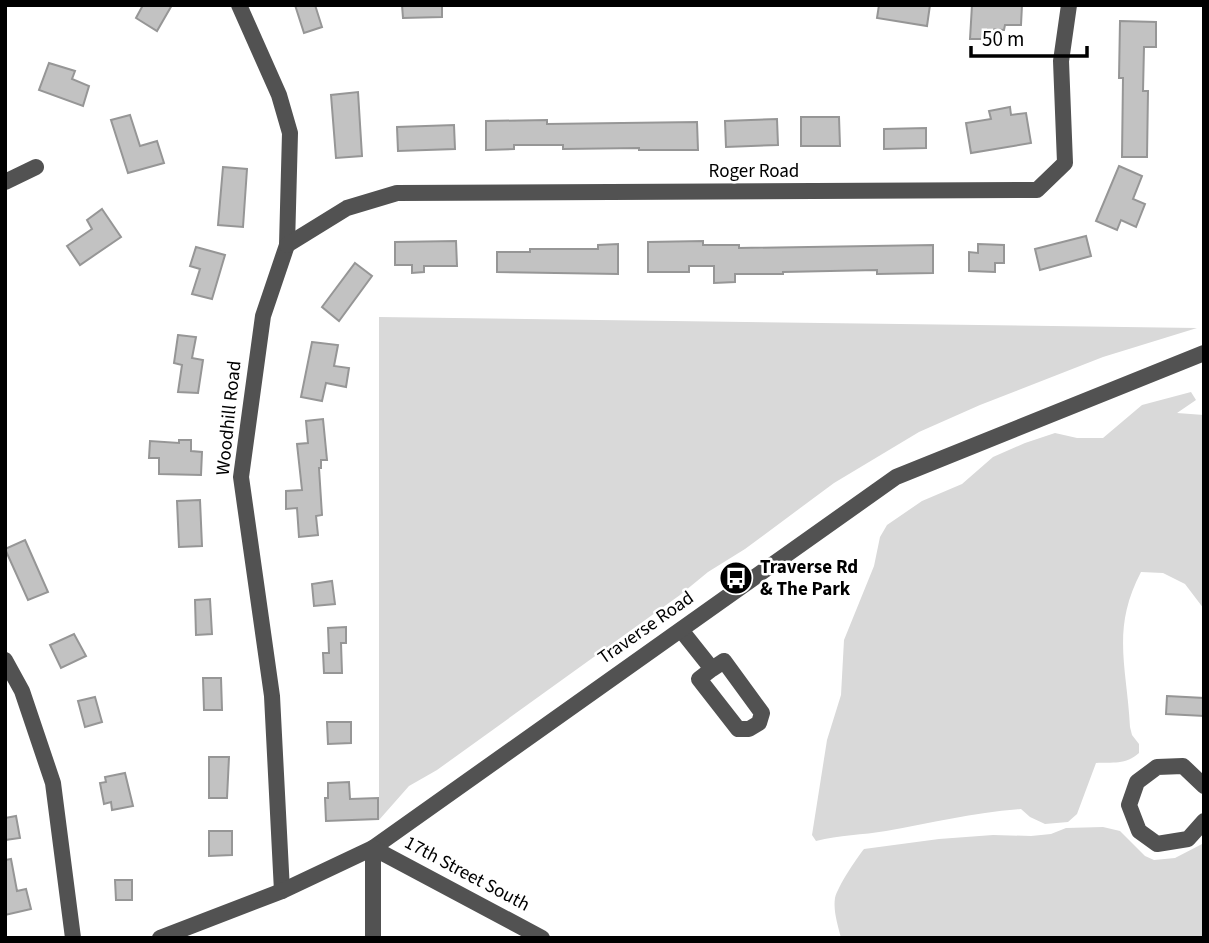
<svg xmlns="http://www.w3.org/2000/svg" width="1209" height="943" font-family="'Source Sans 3',sans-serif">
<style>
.green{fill:#d9d9d9}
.building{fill:#c2c2c2;stroke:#969696;stroke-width:2}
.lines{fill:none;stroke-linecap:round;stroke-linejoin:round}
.minor{stroke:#525252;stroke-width:16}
.labels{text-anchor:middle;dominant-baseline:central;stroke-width:5;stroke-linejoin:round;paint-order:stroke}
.street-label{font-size:19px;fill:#000;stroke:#fff}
.poi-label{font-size:19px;font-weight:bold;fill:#000;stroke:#fff;text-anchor:start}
</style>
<rect width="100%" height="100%" fill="#fff"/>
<g class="green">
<path d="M379,317L1197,328L1103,357L980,405L919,432L834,483L745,549L708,572L680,595L437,770L409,786L379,820Z"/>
<path d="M1191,392L1196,400L1177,413L1204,415V609L1185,584L1163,573L1141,572C1111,629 1127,667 1130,727L1132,735L1139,744V753C1126,765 1112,762 1096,763L1077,814L1068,822L1045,824L1030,817L1021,809C976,812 931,823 886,831C863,835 839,835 816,841L812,835L827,740L841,695L844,640L874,566L880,537L887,525L922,501L962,484L993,457L1025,443L1055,433L1077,438H1103L1142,405Z"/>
<path d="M1103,827L1120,831L1145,856L1154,860L1175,858L1204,843V938H841C838,926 833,911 835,898C838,886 856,859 864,849L939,839L993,835L1031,836L1051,834L1066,828Z"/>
</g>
<g class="building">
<path d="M143,5H172L157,31L136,18Z"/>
<path d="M295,5H315L322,27L304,33Z"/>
<path d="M402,5H442V17L403,18Z"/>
<path d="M879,5H930L927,26L877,18Z"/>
<path d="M972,5H1022L1021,25H1005L1004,30L988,29L987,39H970Z"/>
<path d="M1120,21L1156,22V47H1144L1143,91H1148L1147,157H1122L1123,78H1119Z"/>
<path d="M49,63L75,71L72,79L89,86L83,106L39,90Z"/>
<path d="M358,92L362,156L336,158L331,95Z"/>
<path d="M1010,107L1011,115L1026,113L1031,143L971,153L966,123L991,119L989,111Z"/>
<path d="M130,115L140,146L157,141L164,163L128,173L111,120Z"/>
<path d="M801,117H839L840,146H801Z"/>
<path d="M777,119L778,145L726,147L725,121Z"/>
<path d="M547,120V124L697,122L698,150H639V148L563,149V145H514V149L486,150V121Z"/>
<path d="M454,125L455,149L398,151L397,127Z"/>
<path d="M926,128V148L884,149V129Z"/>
<path d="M1119,166L1142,176L1133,199L1145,204L1136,227L1121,220L1117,230L1096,221Z"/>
<path d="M223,167L247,169L243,227L218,225Z"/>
<path d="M102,209L121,237L80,265L67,246L92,229L87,220Z"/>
<path d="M1086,236L1091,256L1040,270L1035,249Z"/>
<path d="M456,241L457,266H424V272L412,273V265H395V242Z"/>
<path d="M703,241V245H739V248L933,245V273L877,274V270L783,272V274H735V282L714,283V266H689V272H648V242Z"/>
<path d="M618,244V274L497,272V252H530V249H598V245Z"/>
<path d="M978,244L1004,245V263H995V272L969,271V252L978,253Z"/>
<path d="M196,247L225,255L212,299L192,294L200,269L190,266Z"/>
<path d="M355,263L372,276L339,321L322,307Z"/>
<path d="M178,335L196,337L192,358L203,360L198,393L178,392L182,365L174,363Z"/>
<path d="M312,342L338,345L334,366L349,368L346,387L326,383L322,401L301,397Z"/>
<path d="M323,419L327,460H321V468H319L322,515L316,516L318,535L299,537L297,508L286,509V491L302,490L297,444L308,443L306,421Z"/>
<path d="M179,440H191V451L202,452L201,475L159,474V458H149L150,441L179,443Z"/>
<path d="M200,500L202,546L179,547L177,501Z"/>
<path d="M25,540L48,592L28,600L5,549Z"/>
<path d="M332,581L335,604L314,606L312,584Z"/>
<path d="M210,599L212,634L196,635L195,600Z"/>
<path d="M346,627V643H341L342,673H324L323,653H329L328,628Z"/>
<path d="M74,634L86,656L61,668L50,645Z"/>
<path d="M203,678H221L222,710H204Z"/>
<path d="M1167,696L1204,698V716L1166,714Z"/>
<path d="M95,697L102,722L85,727L78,701Z"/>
<path d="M327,722H351V743L328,744Z"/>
<path d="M209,757H229L227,798H209Z"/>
<path d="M125,773L133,806L112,810L111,802L104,804L100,783L106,782L105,777Z"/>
<path d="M349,782L350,799L378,798V819L326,821L325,798H328V783Z"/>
<path d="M16,816L20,838L5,840V818Z"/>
<path d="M209,831H232V855L209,856Z"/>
<path d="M11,859L17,891L26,889L31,909L5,915V860Z"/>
<path d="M115,880H132V900H116Z"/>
</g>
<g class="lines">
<g class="minor">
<path d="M239,5L279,95L290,133L287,245L263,316L241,477L272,696L282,891"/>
<path d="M5,182L36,167"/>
<path d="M287,245L347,208L397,193L1037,190L1065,163L1061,61L1069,5"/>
<path d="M681,630L712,669L724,661L762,713L759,723L749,729H738L699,679L712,669"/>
<path d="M5,660L22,691L53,783L73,938"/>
<path d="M1204,786L1183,766L1157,767L1137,782L1129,805L1139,831L1157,844L1188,839L1204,821"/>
<path d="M160,938L282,891L373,848L896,477L1204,353"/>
<path d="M373,938V848L542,938"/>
</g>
</g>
<defs>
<symbol id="bus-disc" viewBox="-11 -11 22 22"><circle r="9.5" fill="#000" stroke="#fff"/><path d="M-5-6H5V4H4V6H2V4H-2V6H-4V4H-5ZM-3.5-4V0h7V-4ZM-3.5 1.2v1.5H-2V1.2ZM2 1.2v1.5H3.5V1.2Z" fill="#fff"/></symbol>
</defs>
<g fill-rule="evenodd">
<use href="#bus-disc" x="717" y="559" width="38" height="38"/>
</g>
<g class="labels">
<g class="street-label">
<text x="754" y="171">Roger Road</text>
<text transform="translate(229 418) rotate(-84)">Woodhill Road</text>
<text transform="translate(646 628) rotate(-35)">Traverse Road</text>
<text transform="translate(467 874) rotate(28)">17th Street South</text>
</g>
<g class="poi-label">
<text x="760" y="567">Traverse Rd<tspan x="760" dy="22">&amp; The Park</tspan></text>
</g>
</g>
<rect width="1209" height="943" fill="none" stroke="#000000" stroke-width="14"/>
<path d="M971 46v10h116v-10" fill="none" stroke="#000000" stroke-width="3.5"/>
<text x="982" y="46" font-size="21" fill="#000000" stroke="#ffffff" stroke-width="5" paint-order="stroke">50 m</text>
</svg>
